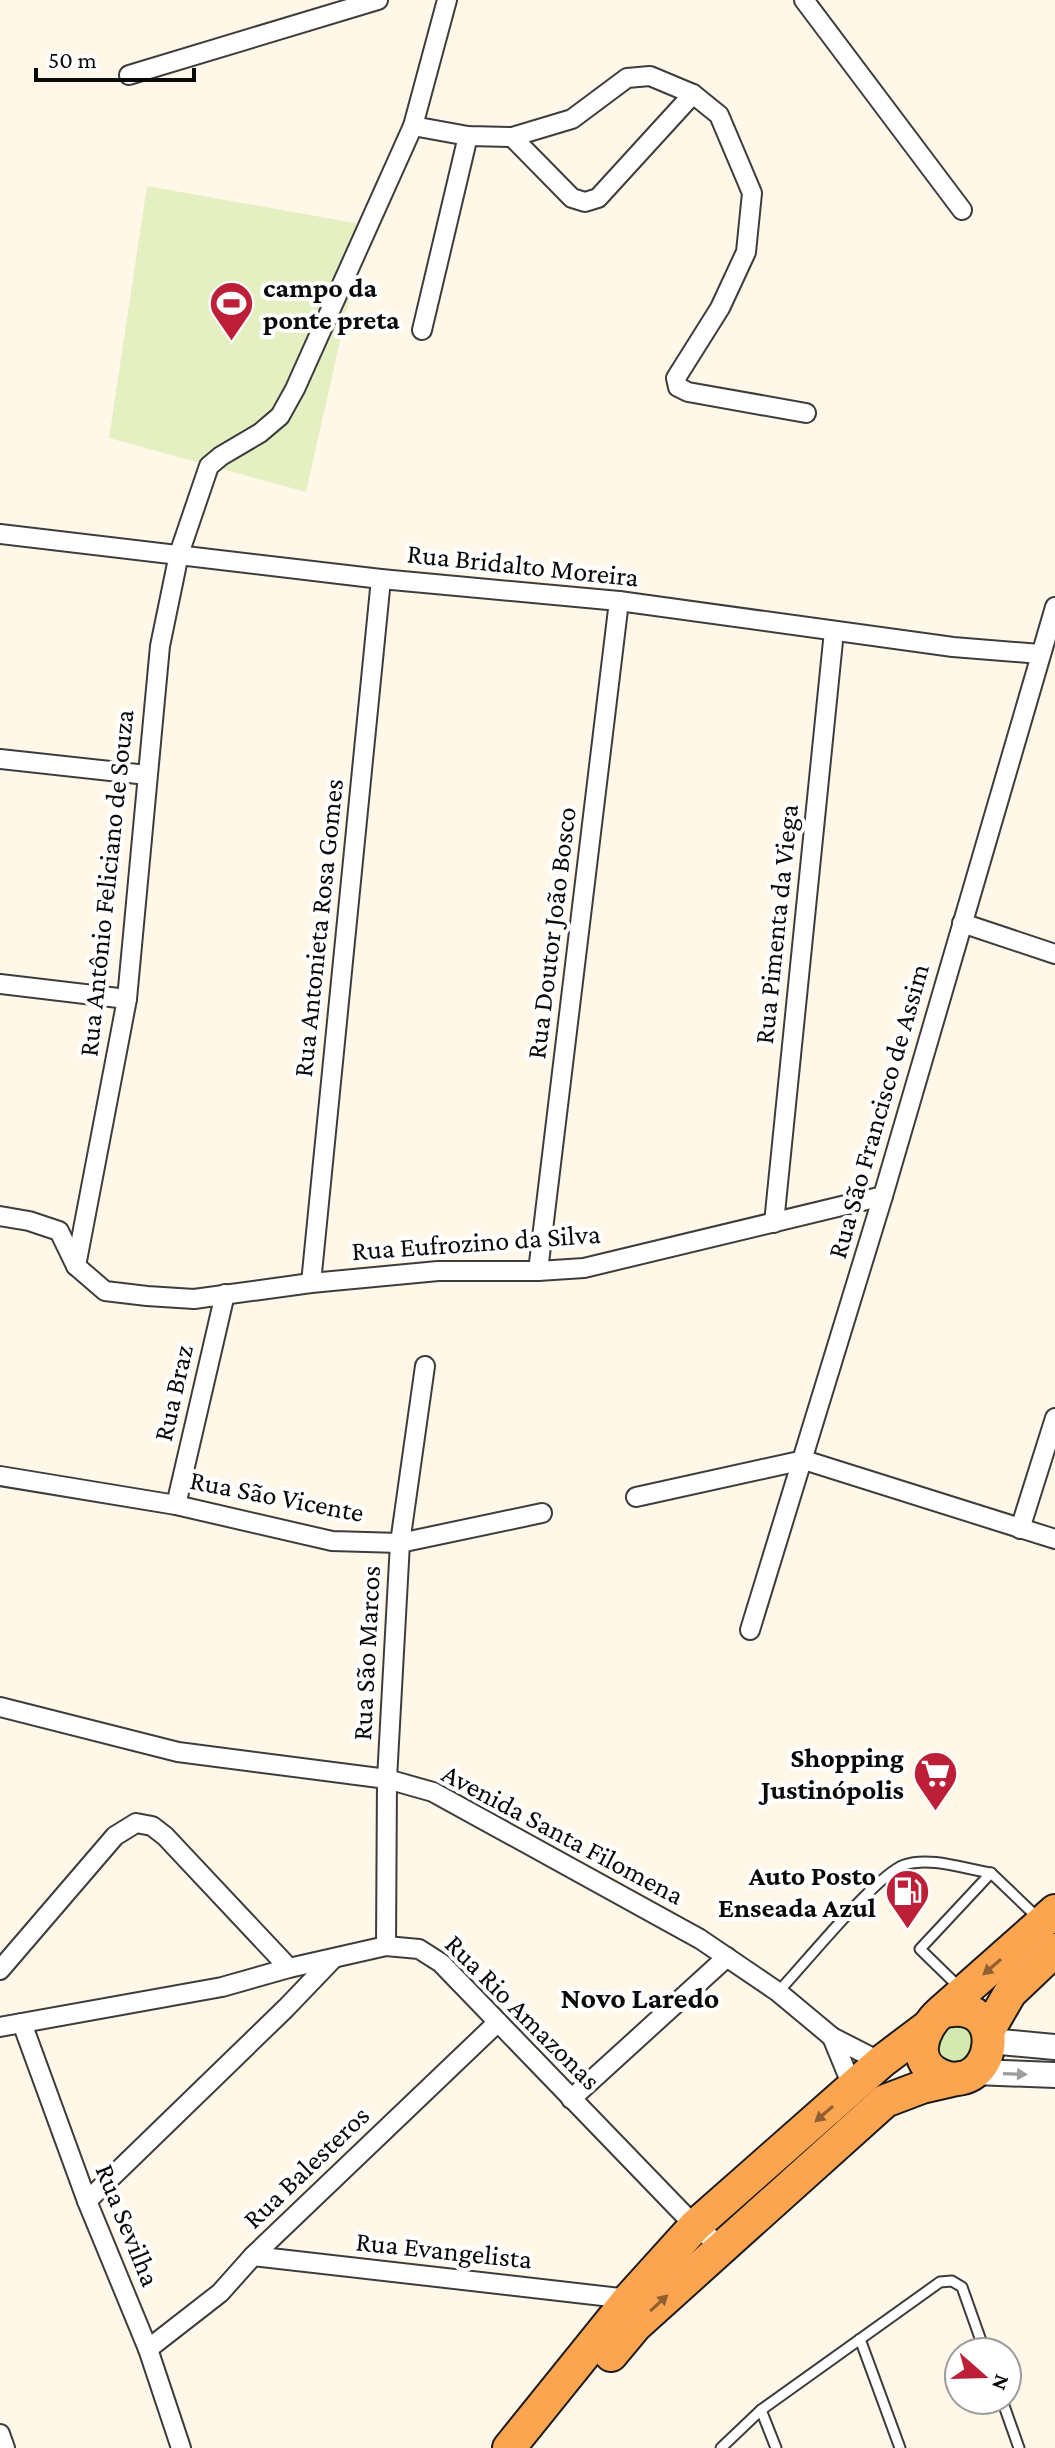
<svg xmlns="http://www.w3.org/2000/svg" width="1055" height="2448" font-family="'Crimson Pro',serif">
<style>
.green{fill:#d4e9b0}
.pitch{fill:#e5f0c2}
.lines{fill:none;stroke-linecap:round;stroke-linejoin:round}
.service-casing{stroke:#3d3d3d;stroke-width:13}
.minor-casing{stroke:#3d3d3d;stroke-width:22}
.tertiary-casing{stroke:#3d3d3d;stroke-width:28}
.trunk-casing{stroke:#1b1b1b;stroke-width:36}
.service{stroke:#fff;stroke-width:9}
.minor{stroke:#fff;stroke-width:18}
.tertiary{stroke:#fff;stroke-width:24}
.trunk{stroke:#fba551;stroke-width:32}
.oneway{fill:#8f5f31}
.oneway2{fill:#9d9d9d}
.labels{text-anchor:middle;dominant-baseline:central;stroke-width:8;stroke-linejoin:round;paint-order:stroke}
.poi-label{font-size:28px;font-weight:bold;fill:#0a0a0a;stroke:#fff;text-anchor:end}
.street-label{font-size:28px;fill:#0a0a0a;stroke:#fff}
.neighbourhood-label{font-size:30px;font-weight:bold;fill:#0a0a0a;stroke:#fff}
</style>
<rect width="100%" height="100%" fill="#fff7e7"/>
<path class="green" d="M960,2023L977,2036L964,2068L937,2059L939,2030Z"/>
<path class="pitch" d="M147,186L366,225L306,492L109,438Z"/>
<g class="lines">
<defs>
<g id="service">
<path d="M961,1989L920,1949L991,1873L1037,1917"/>
<path d="M778,1992C803,1966 876,1875 904,1865C930,1856 965,1869 991,1873"/>
<path d="M860,2339L900,2448"/>
<path d="M1002,2400L1019,2448"/>
<path d="M761,2410L776,2448"/>
<path d="M721,2448L761,2410L940,2282L952,2281L962,2287L985,2352"/>
</g>
<g id="minor">
<path d="M447,0L413,126L468,136L512,137L572,119L627,78L650,76L693,94L719,115L752,193L746,252L720,308L676,378L678,387L688,392L806,413"/>
<path d="M804,0L962,210"/>
<path d="M129,75L378,0"/>
<path d="M512,137L572,198L585,202L598,198L693,94"/>
<path d="M422,330L468,136"/>
<path d="M0,534L381,579L619,601L953,647L1040,654"/>
<path d="M0,759L147,775"/>
<path d="M962,923L1055,954"/>
<path d="M0,984L127,999"/>
<path d="M0,1216L29,1221L59,1231L76,1266L105,1291L147,1296L194,1299L311,1283L438,1271H538L584,1268L883,1196"/>
<path d="M774,1223L834,631"/>
<path d="M76,1266L127,999L160,646L179,554L209,466L221,456L260,433L280,416L295,389L413,126"/>
<path d="M538,1271L619,601"/>
<path d="M311,1283L381,579"/>
<path d="M0,1476L176,1505L332,1541L400,1543L542,1513"/>
<path d="M636,1497L804,1460L1055,1539"/>
<path d="M176,1505L225,1294"/>
<path d="M1020,1529L1055,1418"/>
<path d="M750,1630L883,1196L1055,607"/>
<path d="M0,1707L178,1752L387,1779L433,1792L700,1939L778,1992L832,2037L881,2062"/>
<path d="M386,1946L387,1779L400,1543L425,1366"/>
<path d="M0,1970L115,1836L136,1823L152,1826L165,1836L289,1968"/>
<path d="M22,2023L87,2201L148,2349L181,2448"/>
<path d="M0,2027L222,1987L289,1968L386,1946L419,1949L441,1963L695,2226L721,2246"/>
<path d="M832,2037L853,2088"/>
<path d="M571,2099L727,1957"/>
<path d="M87,2201L286,2008L333,1959"/>
<path d="M253,2256L629,2299"/>
<path d="M148,2349L220,2293L253,2256L498,2022"/>
<path d="M0,2434L5,2448"/>
</g>
<g id="tertiary">
<path d="M990,2041L1055,2047"/>
<path d="M974,2072L1055,2075"/>
</g>
<g id="trunk">
<path d="M941,2012C1013,1994 995,2097 942,2076C910,2064 921,2029 941,2012L1055,1911"/>
<path d="M988,2031L1010,1993L1055,1950"/>
<path d="M611,2355L636,2325L885,2101L922,2087L961,2078"/>
<path d="M509,2448L629,2299L695,2226L881,2062L926,2028"/>
</g>
</defs>
<use href="#service" class="service-casing"/>
<use href="#minor" class="minor-casing"/>
<use href="#tertiary" class="tertiary-casing"/>
<use href="#trunk" class="trunk-casing"/>
<use href="#service" class="service"/>
<use href="#minor" class="minor"/>
<use href="#tertiary" class="tertiary"/>
<use href="#trunk" class="trunk"/>
</g>
<defs><path id="oneway-solid" d="M-6-.8H1V-3.2L6.5 0L1 3.2V.8H-6Z" transform="scale(2)"/></defs>
<g class="oneway">
<use href="#oneway-solid" transform="translate(992 1967) rotate(139)"/>
<use href="#oneway-solid" transform="translate(824 2114) rotate(139)"/>
<use href="#oneway-solid" transform="translate(659 2303) rotate(-43)"/>
</g>
<use class="oneway2" href="#oneway-solid" transform="translate(1015 2074) rotate(2)"/>
<defs>
<symbol id="stadium-pin" viewBox="-11 -11 22 30"><path d="M0 17L-7.5 6A9.5 9.5 0 1 1 7.5 6Z" fill="#bd1f38" stroke="#fff"/><path d="M0-5a6.5 5 0 1 0 0 10a6.5 5 0 1 0 0-10ZM-3.5-1.8h7v3.6h-7Z" fill="#fff"/></symbol>
<symbol id="supermarket-pin" viewBox="-11 -11 22 30"><path d="M0 17L-7.5 6A9.5 9.5 0 1 1 7.5 6Z" fill="#bd1f38" stroke="#fff"/><path d="M-6-5.5h2.5l.6 2H6L4.5 2H-2.5L-4.4-4H-6ZM-1.5 3.2a1.3 1.3 0 1 0 .1 0ZM3 3.2a1.3 1.3 0 1 0 .1 0Z" fill="#fff"/></symbol>
<symbol id="fuel-pin" viewBox="-11 -11 22 30"><path d="M0 17L-7.5 6A9.5 9.5 0 1 1 7.5 6Z" fill="#bd1f38" stroke="#fff"/><path d="M-5.5-6h7V0h2V4h1.3V-2.5L3-4.5l.8-.8L6-3V5H2.5V1h-1V6h-7ZM-4.2-4.7v3.2H.2V-4.7Z" fill="#fff"/></symbol>
</defs>
<g fill-rule="evenodd">
<use href="#stadium-pin" x="206" y="278" width="51" height="69"/>
<use href="#supermarket-pin" x="910" y="1748" width="51" height="69"/>
<use href="#fuel-pin" x="882" y="1866" width="51" height="69"/>
</g>
<g class="labels">
<g class="poi-label">
<text x="263" y="287" text-anchor="start">campo da<tspan x="263" dy="32">ponte preta</tspan></text>
<text x="904" y="1757">Shopping<tspan x="904" dy="32">Justinópolis</tspan></text>
<text x="876" y="1875">Auto Posto<tspan x="876" dy="32">Enseada Azul</tspan></text>
</g>
<g class="street-label">
<text transform="translate(523 565) rotate(6)">Rua Bridalto Moreira</text>
<text transform="translate(106 883) rotate(-84)">Rua Antônio Feliciano de Souza</text>
<text transform="translate(776 924) rotate(-84)">Rua Pimenta da Viega</text>
<text transform="translate(318 928) rotate(-84)">Rua Antonieta Rosa Gomes</text>
<text transform="translate(551 933) rotate(-83)">Rua Doutor João Bosco</text>
<text transform="translate(878 1111) rotate(-74)">Rua São Francisco de Assim</text>
<text transform="translate(476 1242) rotate(-4)">Rua Eufrozino da Silva</text>
<text transform="translate(173 1393) rotate(-77)">Rua Braz</text>
<text transform="translate(277 1496) rotate(11)">Rua São Vicente</text>
<text transform="translate(366 1653) rotate(-87)">Rua São Marcos</text>
<text transform="translate(563 1834) rotate(28)">Avenida Santa Filomena</text>
<text transform="translate(523 2012) rotate(45)">Rua Rio Amazonas</text>
<text transform="translate(306 2167) rotate(-44)">Rua Balesteros</text>
<text transform="translate(128 2225) rotate(68)">Rua Sevilha</text>
<text transform="translate(444 2250) rotate(6)">Rua Evangelista</text>
</g>
<g class="neighbourhood-label">
<text x="640" y="1997">Novo Laredo</text>
</g>
</g>
<g transform="translate(983 2376) rotate(110)"><circle r="38" fill="#ffffff" stroke="#9d9d9d" stroke-width="2"/>
<path d="M0-6L14 30L0 20L-14 30Z" fill="#bd1f38"/>
<text y="-12" font-size="22" font-weight="bold" text-anchor="middle" fill="#0a0a0a">N</text>
</g>
<path d="M36 68v12h158v-12" fill="none" stroke="#0a0a0a" stroke-width="4"/>
<text x="48" y="68" font-size="24" fill="#0a0a0a" stroke="#ffffff" stroke-width="6" paint-order="stroke">50 m</text>
</svg>
